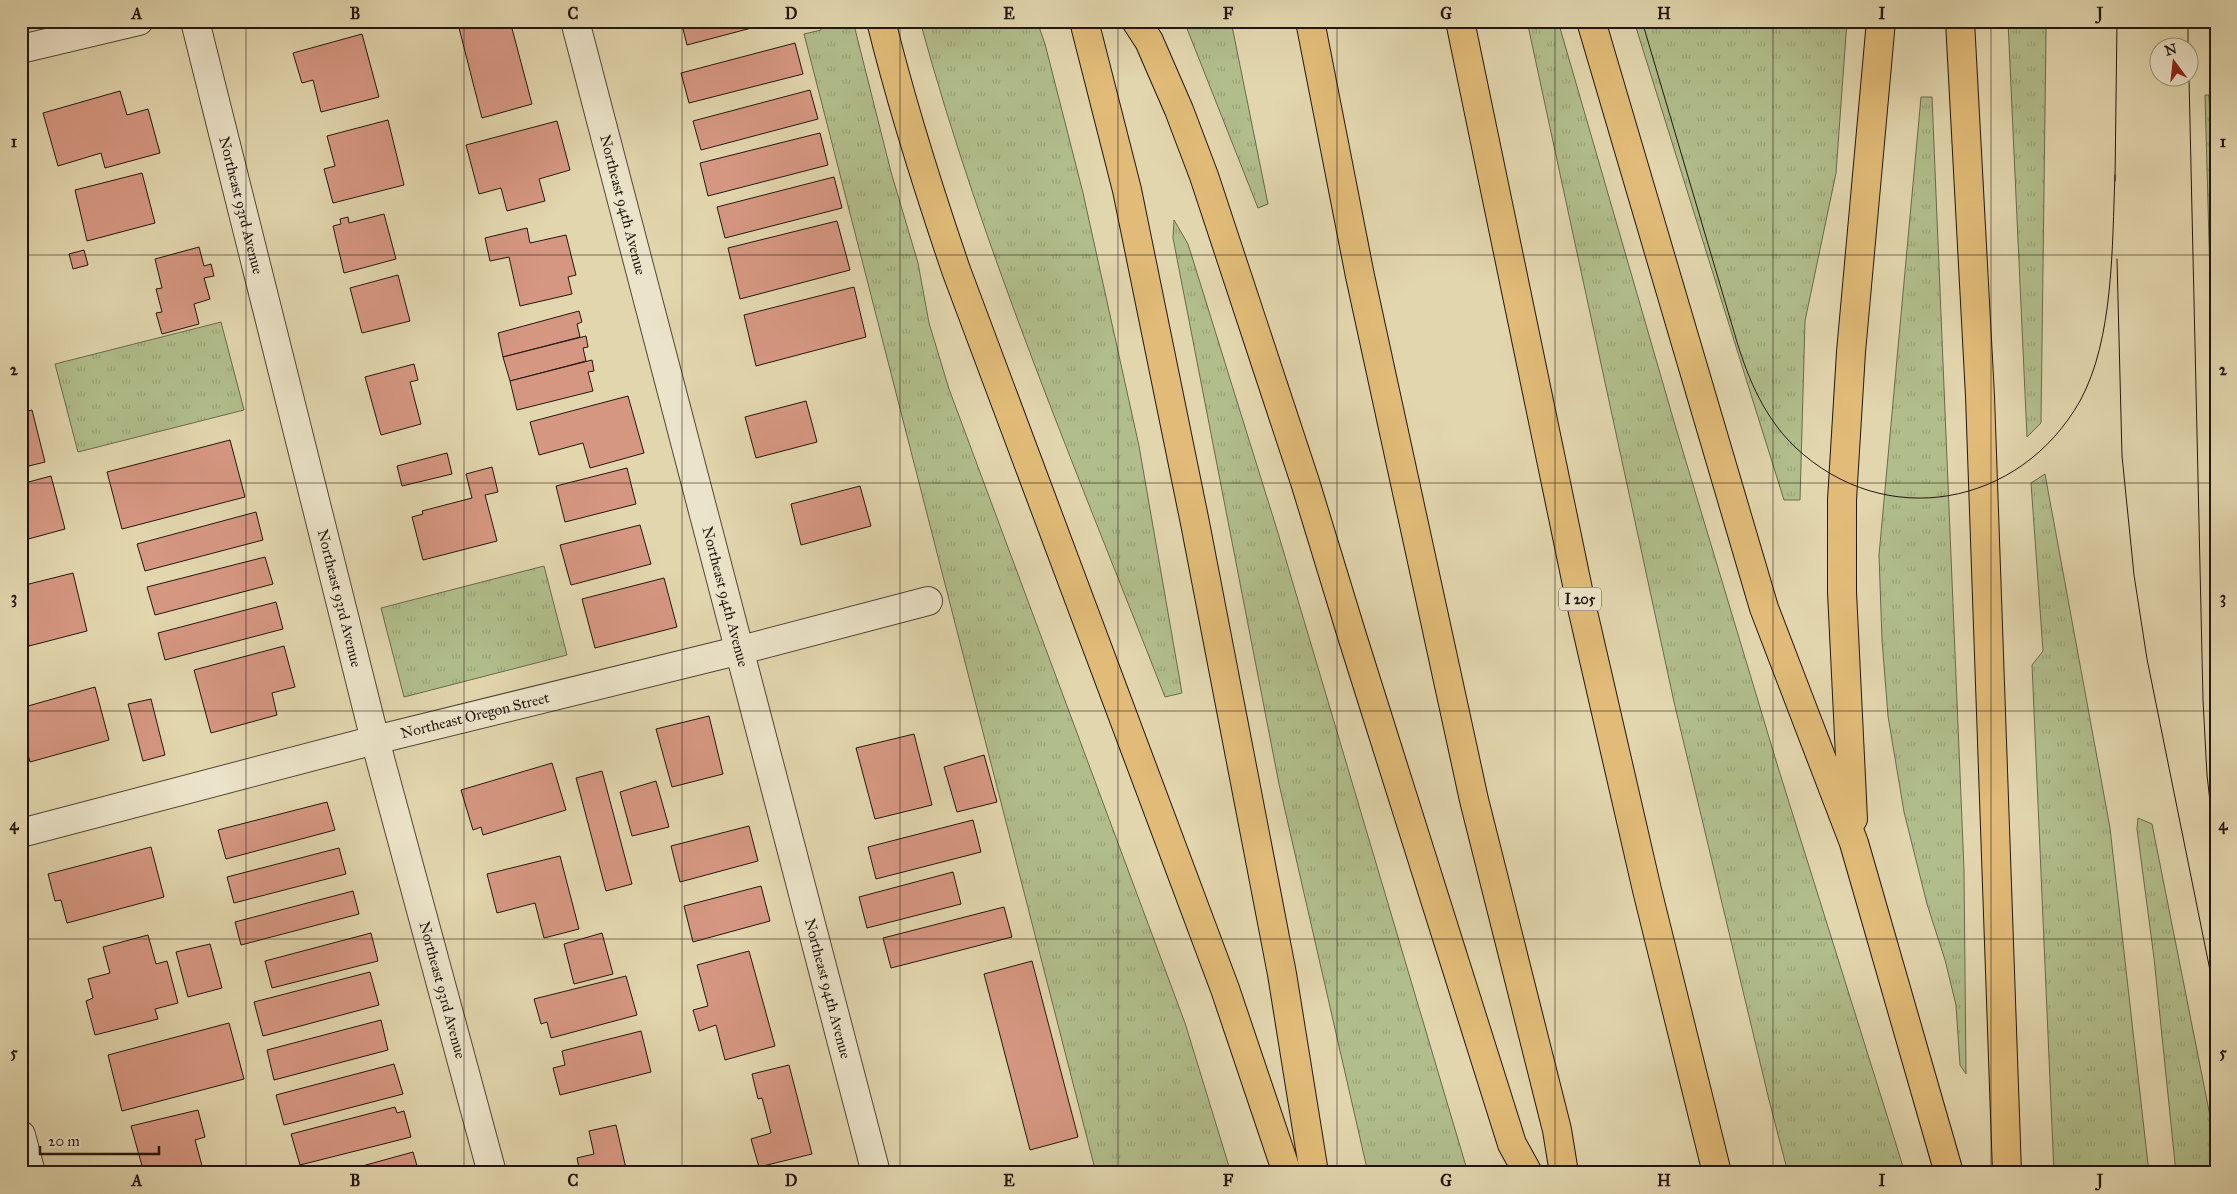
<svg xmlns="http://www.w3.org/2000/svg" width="2237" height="1194" font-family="'IM FELL Great Primer',serif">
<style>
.grass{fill:url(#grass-tufts);stroke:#6a6a4d}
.building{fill:#d69782;stroke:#22160e}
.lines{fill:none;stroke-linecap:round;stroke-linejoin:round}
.minor-casing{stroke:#524636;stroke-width:30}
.highway-casing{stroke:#22160e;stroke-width:30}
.minor{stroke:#ece4ca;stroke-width:28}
.highway{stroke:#e1bb77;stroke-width:28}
.tram{stroke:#22160e;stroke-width:1}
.grid{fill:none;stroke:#22160e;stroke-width:1;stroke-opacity:0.55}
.labels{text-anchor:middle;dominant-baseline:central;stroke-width:4;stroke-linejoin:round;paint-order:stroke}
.shield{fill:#ece4ca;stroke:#5f5446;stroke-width:1}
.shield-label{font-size:14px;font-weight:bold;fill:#22160e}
.street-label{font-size:15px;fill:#22160e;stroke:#ece4ca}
.neatline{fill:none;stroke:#22160e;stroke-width:2}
.grid-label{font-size:16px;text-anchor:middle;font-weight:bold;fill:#22160e}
</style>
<defs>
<pattern id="grass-tufts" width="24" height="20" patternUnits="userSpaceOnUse" patternTransform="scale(1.25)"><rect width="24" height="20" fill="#b1be8c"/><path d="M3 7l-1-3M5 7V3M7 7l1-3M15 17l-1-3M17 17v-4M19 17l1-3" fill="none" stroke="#98a378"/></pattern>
</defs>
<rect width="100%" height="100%" fill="#e2d6ae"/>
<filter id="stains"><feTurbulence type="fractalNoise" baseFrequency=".004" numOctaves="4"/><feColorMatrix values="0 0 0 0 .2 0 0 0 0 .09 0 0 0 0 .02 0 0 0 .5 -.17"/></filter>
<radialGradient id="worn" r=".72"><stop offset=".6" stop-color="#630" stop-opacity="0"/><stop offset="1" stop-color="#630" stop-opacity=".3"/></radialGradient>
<g class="grass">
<path d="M819,21H853L891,172L918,263L929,323L949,389L1185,1023L1231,1173H1096L804,34L821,30Z"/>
<path d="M920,21H1037L1045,44L1083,193L1139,446L1182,693L1165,697C1078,474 983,252 920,21Z"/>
<path d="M1184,21H1231L1268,204L1258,208Z"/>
<path d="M1527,21H1558L1675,425L1777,764L1905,1173H1788L1769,1100L1674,702Z"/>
<path d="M1634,21H1847L1836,173L1805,321L1800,500H1784Z"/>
<path d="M2008,21H2046V34L2041,423L2027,437Z"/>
<path d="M2205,95H2209L2216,238V496Z"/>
<path d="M1921,97H1932L1964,870L1966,1074L1960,1065L1956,1005L1945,960L1927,904L1904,812L1888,716L1882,640L1879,555Z"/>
<path d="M1174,220L1188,244L1278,533L1468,1173H1368L1279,784L1173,238Z"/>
<path d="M221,322L244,410L78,452L55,364Z"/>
<path d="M2045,474L2110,828L2149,1173H2054L2032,665L2043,651L2031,483Z"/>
<path d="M544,566L567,655L404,697L381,608Z"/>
<path d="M2138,818L2152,824L2216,1146V1173H2176L2154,958L2137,829Z"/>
</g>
<g class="building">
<path d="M470,21H510L532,104L482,118L458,24Z"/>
<path d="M681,21H778L687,45Z"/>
<path d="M362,34L379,97L321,112L313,80L302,83L293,53Z"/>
<path d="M795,43L803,74L689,103L681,73Z"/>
<path d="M810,90L818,119L701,150L693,121Z"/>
<path d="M120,91L127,115L148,109L160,153L105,168L101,153L58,166L43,113Z"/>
<path d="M388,120L404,185L333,203L324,169L335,166L327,136Z"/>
<path d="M557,121L570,170L539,179L545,201L507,211L501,188L479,194L466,145Z"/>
<path d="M820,133L828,165L708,196L700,163Z"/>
<path d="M142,173L155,223L87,241L75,190Z"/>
<path d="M834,177L842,208L725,238L717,207Z"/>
<path d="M384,214L396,259L344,273L333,226L341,224L340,219L348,217L349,223Z"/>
<path d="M837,221L850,270L740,299L728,248Z"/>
<path d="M527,228L530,243L566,235L576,275L568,277L572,294L520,306L509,257L490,261L485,238Z"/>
<path d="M199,247L204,266L211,264L214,276L204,278L210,299L194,304L199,324L162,334L156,313L162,312L156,289L162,288L155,259Z"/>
<path d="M84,250L88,265L73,269L69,254Z"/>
<path d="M398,275L410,321L362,333L350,288Z"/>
<path d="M854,287L866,337L756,366L744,315Z"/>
<path d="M579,311L582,322L577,324L580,337L503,357L498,333Z"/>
<path d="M586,336L588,347L583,348L586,361L510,381L503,357Z"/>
<path d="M592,360L594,371L588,372L593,391L517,410L510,381Z"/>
<path d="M414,364L418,380L410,382L421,424L381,435L365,377Z"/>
<path d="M628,396L644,453L590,468L583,443L539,455L530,422Z"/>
<path d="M806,401L817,442L756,458L745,417Z"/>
<path d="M32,410L45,462L21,468V413Z"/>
<path d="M230,440L245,497L122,529L107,472Z"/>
<path d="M447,453L452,474L402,486L397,466Z"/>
<path d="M492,467L498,492L485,495L497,541L423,560L412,517L423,514L422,511L472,498L466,474Z"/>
<path d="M627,468L636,504L565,522L556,486Z"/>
<path d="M51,476L65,529L21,541V484Z"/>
<path d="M860,486L871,526L801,545L791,504Z"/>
<path d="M256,512L263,540L145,571L137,544Z"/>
<path d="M640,525L651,564L571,585L560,545Z"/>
<path d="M265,557L273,584L155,615L147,587Z"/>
<path d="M73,573L87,631L29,646L24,627H21V586Z"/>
<path d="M664,578L677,627L595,648L582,599Z"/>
<path d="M276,602L283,629L165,660L158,633Z"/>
<path d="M284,646L295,687L272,693L277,715L211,733L194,670Z"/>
<path d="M95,687L109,740L30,762L21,728V708Z"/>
<path d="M151,699L165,755L143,761L128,704Z"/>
<path d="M709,716L723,774L672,787L656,729Z"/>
<path d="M914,734L932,805L875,819L856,748Z"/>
<path d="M984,755L997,802L957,812L944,767Z"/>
<path d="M552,763L566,810L483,835L481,827L473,830L461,790Z"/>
<path d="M602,771L632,884L606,891L576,778Z"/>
<path d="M656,781L669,827L632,836L620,792Z"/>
<path d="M327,802L335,830L226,859L218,830Z"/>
<path d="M973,820L981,852L876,879L868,847Z"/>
<path d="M749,826L758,861L680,882L671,846Z"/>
<path d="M151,847L164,897L67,923L61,900L55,901L48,874Z"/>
<path d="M339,848L346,874L234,903L227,877Z"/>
<path d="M560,856L579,929L544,938L535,903L497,913L487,874Z"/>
<path d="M953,872L961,904L867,928L859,897Z"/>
<path d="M761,886L770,921L693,942L684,906Z"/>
<path d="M353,891L359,914L241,945L235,922Z"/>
<path d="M1004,907L1012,937L891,968L883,938Z"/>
<path d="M371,933L378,961L272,988L265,961Z"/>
<path d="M602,933L613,974L574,984L564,944Z"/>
<path d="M148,935L156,964L167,961L178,1003L155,1009L158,1019L95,1035L86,1001L93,998L88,979L110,973L103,947Z"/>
<path d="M210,944L222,988L188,997L176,952Z"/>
<path d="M749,951L775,1046L725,1060L716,1025L699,1031L693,1010L708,1006L697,965Z"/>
<path d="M1032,961L1078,1137L1030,1150L984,974Z"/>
<path d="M370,972L379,1005L263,1036L254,1002Z"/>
<path d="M626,976L637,1015L551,1038L547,1022L541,1024L534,999Z"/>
<path d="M381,1020L388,1050L274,1080L267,1050Z"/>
<path d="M229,1023L244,1079L122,1111L108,1055Z"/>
<path d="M641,1031L651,1072L560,1095L553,1068L565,1065L562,1051Z"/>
<path d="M394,1064L403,1094L284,1125L276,1095Z"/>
<path d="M789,1065L812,1154L759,1167L751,1139L771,1133L762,1098L758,1099L752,1074Z"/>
<path d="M395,1107L397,1113L404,1111L411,1137L300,1165L291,1134Z"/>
<path d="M198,1110L205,1137L195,1140L204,1173H144L131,1126Z"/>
<path d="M616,1125L627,1173H580L577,1158L594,1154L589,1131Z"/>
<path d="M413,1152L419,1173H337Z"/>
</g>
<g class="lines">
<defs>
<g id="minor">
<path id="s1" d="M195,21L375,740L492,1173"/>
<path id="s2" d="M575,21L876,1173"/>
<path d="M21,49L139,21"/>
<path id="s3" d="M21,833L375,740L741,650L928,601"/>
<path d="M21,1135L31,1173"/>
</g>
<g id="highway">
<path d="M881,21C902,106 928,188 956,270L1225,989L1287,1173"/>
<path d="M1084,21L1127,190L1195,523L1282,974L1314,1173"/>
<path d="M1136,21L1149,41L1179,110L1204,176L1305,482L1353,639L1512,1144L1528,1173"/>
<path d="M1310,21L1360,276L1474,800L1557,1130L1564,1173"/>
<path d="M1460,21L1580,599L1647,890L1717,1173"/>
<path d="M1591,21L1764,608L1854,843L1949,1173"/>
<path d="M1960,21L1980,396L2007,1173"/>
<path d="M1853,819L1842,592V500L1851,352L1881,21"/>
</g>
</defs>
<use href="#minor" class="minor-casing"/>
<use href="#highway" class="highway-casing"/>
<use href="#minor" class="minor"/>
<use href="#highway" class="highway"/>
<g class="tram">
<path d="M1642,21L1737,342C1749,381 1765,418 1795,447C1885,532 2020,507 2080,401C2114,339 2112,245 2115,175"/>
<path d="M2188,21V48"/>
<path d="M2189,78L2203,700L2207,775L2216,854"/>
<path d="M2115,181L2117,21"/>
<path d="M2117,259L2122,456L2134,575L2147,659L2216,1000"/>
</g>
</g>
<path class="grid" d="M246,21V1173M464,21V1173M682,21V1173M900,21V1173M1118,21V1173M1337,21V1173M1555,21V1173M1773,21V1173M1991,21V1173M21,255H2216M21,483H2216M21,711H2216M21,939H2216"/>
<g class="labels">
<rect class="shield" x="1559" y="587.5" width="42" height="23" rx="4"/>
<g class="shield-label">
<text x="1580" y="599">I 205</text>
</g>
<g class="street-label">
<text stroke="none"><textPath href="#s1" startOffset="190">Northeast 93rd Avenue</textPath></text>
<text stroke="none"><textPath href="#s2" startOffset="190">Northeast 94th Avenue</textPath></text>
<text stroke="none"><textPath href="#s2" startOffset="595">Northeast 94th Avenue</textPath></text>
<text stroke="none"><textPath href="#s1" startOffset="595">Northeast 93rd Avenue</textPath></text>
<text stroke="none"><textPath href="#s3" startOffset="469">Northeast Oregon Street</textPath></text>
<text stroke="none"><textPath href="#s2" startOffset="1000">Northeast 94th Avenue</textPath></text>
<text stroke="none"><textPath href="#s1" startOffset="1000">Northeast 93rd Avenue</textPath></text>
</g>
</g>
<rect width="2237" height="1194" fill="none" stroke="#e2d6ae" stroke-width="55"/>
<g transform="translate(2174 62) rotate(345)"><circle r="24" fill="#ece4ca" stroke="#9b927f"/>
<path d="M0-4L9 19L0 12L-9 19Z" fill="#8f2418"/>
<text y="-8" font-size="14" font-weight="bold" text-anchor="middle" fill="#22160e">N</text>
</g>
<path d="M40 1146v8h119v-8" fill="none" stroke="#22160e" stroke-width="2.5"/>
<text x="48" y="1146" font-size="15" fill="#22160e" stroke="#ece4ca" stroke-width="4" paint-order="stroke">20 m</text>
<rect x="28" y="28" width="2182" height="1138" class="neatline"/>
<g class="grid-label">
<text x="137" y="19">A</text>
<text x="355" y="19">B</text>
<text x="573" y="19">C</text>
<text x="791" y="19">D</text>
<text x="1009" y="19">E</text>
<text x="1228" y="19">F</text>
<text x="1446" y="19">G</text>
<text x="1664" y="19">H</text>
<text x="1882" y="19">I</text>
<text x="2100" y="19">J</text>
<text x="14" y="147">1</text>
<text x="2223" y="147">1</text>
<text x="14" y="375">2</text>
<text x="2223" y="375">2</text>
<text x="14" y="603">3</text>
<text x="2223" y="603">3</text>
<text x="14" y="830">4</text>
<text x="2223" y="830">4</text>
<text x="14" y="1058">5</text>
<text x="2223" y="1058">5</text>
<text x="137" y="1186">A</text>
<text x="355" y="1186">B</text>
<text x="573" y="1186">C</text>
<text x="791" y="1186">D</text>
<text x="1009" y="1186">E</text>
<text x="1228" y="1186">F</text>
<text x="1446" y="1186">G</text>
<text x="1664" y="1186">H</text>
<text x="1882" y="1186">I</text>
<text x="2100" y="1186">J</text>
</g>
<rect width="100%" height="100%" filter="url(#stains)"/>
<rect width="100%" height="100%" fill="url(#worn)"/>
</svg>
